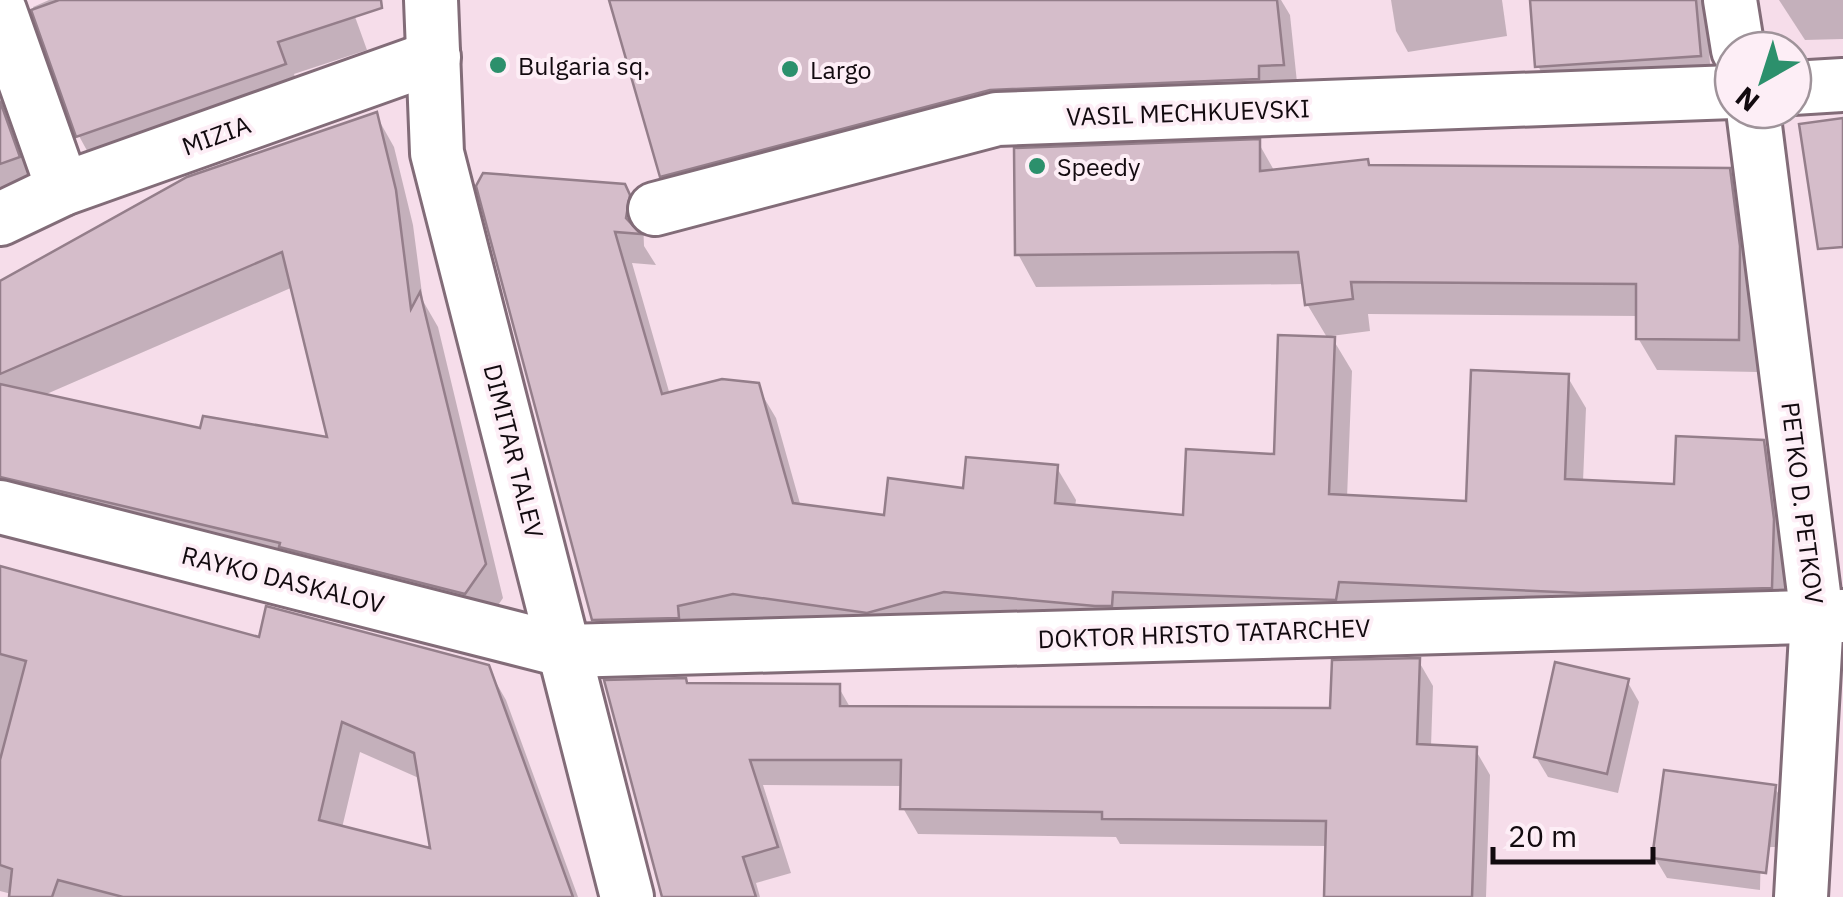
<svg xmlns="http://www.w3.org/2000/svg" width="1843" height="897" font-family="'IBM Plex Sans',sans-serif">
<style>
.shadow{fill:#0003;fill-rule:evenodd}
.building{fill:#d5bdca;stroke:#947e8a;stroke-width:2.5;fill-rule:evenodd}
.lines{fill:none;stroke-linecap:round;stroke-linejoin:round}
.minor-casing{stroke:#826c78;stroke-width:58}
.minor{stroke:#fff;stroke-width:52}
.poi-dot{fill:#2c906c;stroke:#fdeef6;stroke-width:4}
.labels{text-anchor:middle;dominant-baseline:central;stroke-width:8;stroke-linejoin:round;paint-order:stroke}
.poi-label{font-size:25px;fill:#120a0f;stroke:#fdeef6;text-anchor:start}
.street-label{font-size:25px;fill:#120a0f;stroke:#fdeef6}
</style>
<rect width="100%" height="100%" fill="#f6ddea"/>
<g class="shadow">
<path d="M49,0H349L367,50L294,74L302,95L96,167L79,136L33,7Z"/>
<path d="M612,0H939L976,131L681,209L662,176Z"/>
<path d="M1004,0H1281L1290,15L1298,92L1023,116L1007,88Z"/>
<path d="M1391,0H1502L1507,36L1408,52L1396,31Z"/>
<path d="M1533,0H1705L1711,76L1549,86L1538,66Z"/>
<path d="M1779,0H1843V39L1805,40Z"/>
<path d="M0,86L43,207L0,224Z"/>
<path d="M376,115L394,147L413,225L423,301L438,327L503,598L484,626L0,504V284ZM293,287L330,440L202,431L42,396Z"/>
<path d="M1258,142L1275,172L1367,161L1371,168L1729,171L1748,204L1757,280V372L1657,370L1638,338L1639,316L1368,314L1370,331L1331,336L1352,371L1347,498L1469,503L1567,376L1586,408L1583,482L1677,487L1763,442L1782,475L1789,619L613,652L594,619L479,186H624L643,219L644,246L656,265L632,263L670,395L757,386L776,418L801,507L886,518L965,491L1057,468L1076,500L1075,507L1186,518L1277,456L1328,339L1307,304L1305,284L1036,287L1018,254Z"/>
<path d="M0,569L261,640L487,667L506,700L578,897H23L0,891ZM360,752L421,779L433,851L342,828Z"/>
<path d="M1418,660L1433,686L1431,747L1475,749L1490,775L1486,897H1326L1328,846L1120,844L1116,837L918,834L903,808V786L763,785L791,873L756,883L760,897H664L688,686H838L851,709L1333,711Z"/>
<path d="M1627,681L1639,702L1618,793L1548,777L1536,757Z"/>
<path d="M1775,788L1787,808L1782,847H1761L1760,890L1667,878L1655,858Z"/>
</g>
<g class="building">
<path d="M59,0H381L382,8L278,42L286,64L76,137L31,10Z"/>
<path d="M609,0H1277L1284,65L1259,66V79L990,90L660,177Z"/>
<path d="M1530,0H1696L1701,56L1535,67Z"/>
<path d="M0,101L20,157L0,164Z"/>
<path d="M377,112L396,190L411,309L420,292L486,564L465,594L279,547L280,543L0,477V384L200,428L203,416L327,437L282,252L0,374V281L187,177Z"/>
<path d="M1843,118V247L1818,249L1799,124Z"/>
<path d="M1260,139V171L1368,159L1369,165L1730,168L1740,246L1739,340L1636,339V284L1351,282L1353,299L1305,305L1298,252L1015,255L1014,148Z"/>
<path d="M483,173L625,184L630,195L626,218L641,234L615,232L662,394L722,379L759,383L793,503L884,515L888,478L963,488L966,457L1058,465L1055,503L1183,515L1186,449L1274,454L1278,335L1335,337L1329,494L1466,501L1471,370L1569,374L1565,479L1674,484L1676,436L1764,440L1774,519L1772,588L1581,593L1339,582L1336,600L1113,592L1112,606H1095L944,592L867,613L733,594L678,606L679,618L592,620L476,186Z"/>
<path d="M0,566L259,637L266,606L489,665L573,897H123L58,880L52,897H9L12,869L0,865V760L26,661L0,654ZM342,722L414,753L430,848L319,820Z"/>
<path d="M1420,658L1417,744L1477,747L1472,897H1324L1326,821L1102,819V812L900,809L901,760H750L778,847L743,857L756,897H662L604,680L686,678L687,683L840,684V706L1330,708L1332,660Z"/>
<path d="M1555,662L1629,679L1607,774L1534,757Z"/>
<path d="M1664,770L1776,785L1766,873L1652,858Z"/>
</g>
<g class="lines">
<defs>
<g id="minor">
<path d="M431,0L437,153L627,897"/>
<path d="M1730,0L1738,50"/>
<path d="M0,11L63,189"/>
<path d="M1793,88L1843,85"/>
<path d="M1753,110L1817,617L1801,897"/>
<path d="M655,209L997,119L1733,92"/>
<path d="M0,219L63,189L434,57"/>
<path d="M0,507L566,651L1843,616"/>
</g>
</defs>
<use href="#minor" class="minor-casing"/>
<use href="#minor" class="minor"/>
</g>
<g class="poi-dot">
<circle cx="498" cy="65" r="10"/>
<circle cx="790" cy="69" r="10"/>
<circle cx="1037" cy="166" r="10"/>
</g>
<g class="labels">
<g class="poi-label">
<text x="518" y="65">Bulgaria sq.</text>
<text x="810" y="69">Largo</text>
<text x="1057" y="166">Speedy</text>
</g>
<g class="street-label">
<text transform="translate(1188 112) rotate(-2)">VASIL MECHKUEVSKI</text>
<text transform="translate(216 135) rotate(-20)">MIZIA</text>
<text transform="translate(514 451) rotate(76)">DIMITAR TALEV</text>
<text transform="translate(1803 503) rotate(83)">PETKO D. PETKOV</text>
<text transform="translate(283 579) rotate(14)">RAYKO DASKALOV</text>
<text transform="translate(1204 633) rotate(-2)">DOKTOR HRISTO TATARCHEV</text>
</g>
</g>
<g transform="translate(1763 80) rotate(219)"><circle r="48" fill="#fdeef6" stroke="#9f939a" stroke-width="2.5"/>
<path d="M0-8L18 38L0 25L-18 38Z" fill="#2c906c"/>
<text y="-15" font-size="28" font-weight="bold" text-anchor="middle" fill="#120a0f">N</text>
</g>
<path d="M1493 847v15h160v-15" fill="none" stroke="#120a0f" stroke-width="5"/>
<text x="1508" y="847" font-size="30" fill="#120a0f" stroke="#fdeef6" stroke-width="8" paint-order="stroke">20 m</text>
</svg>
